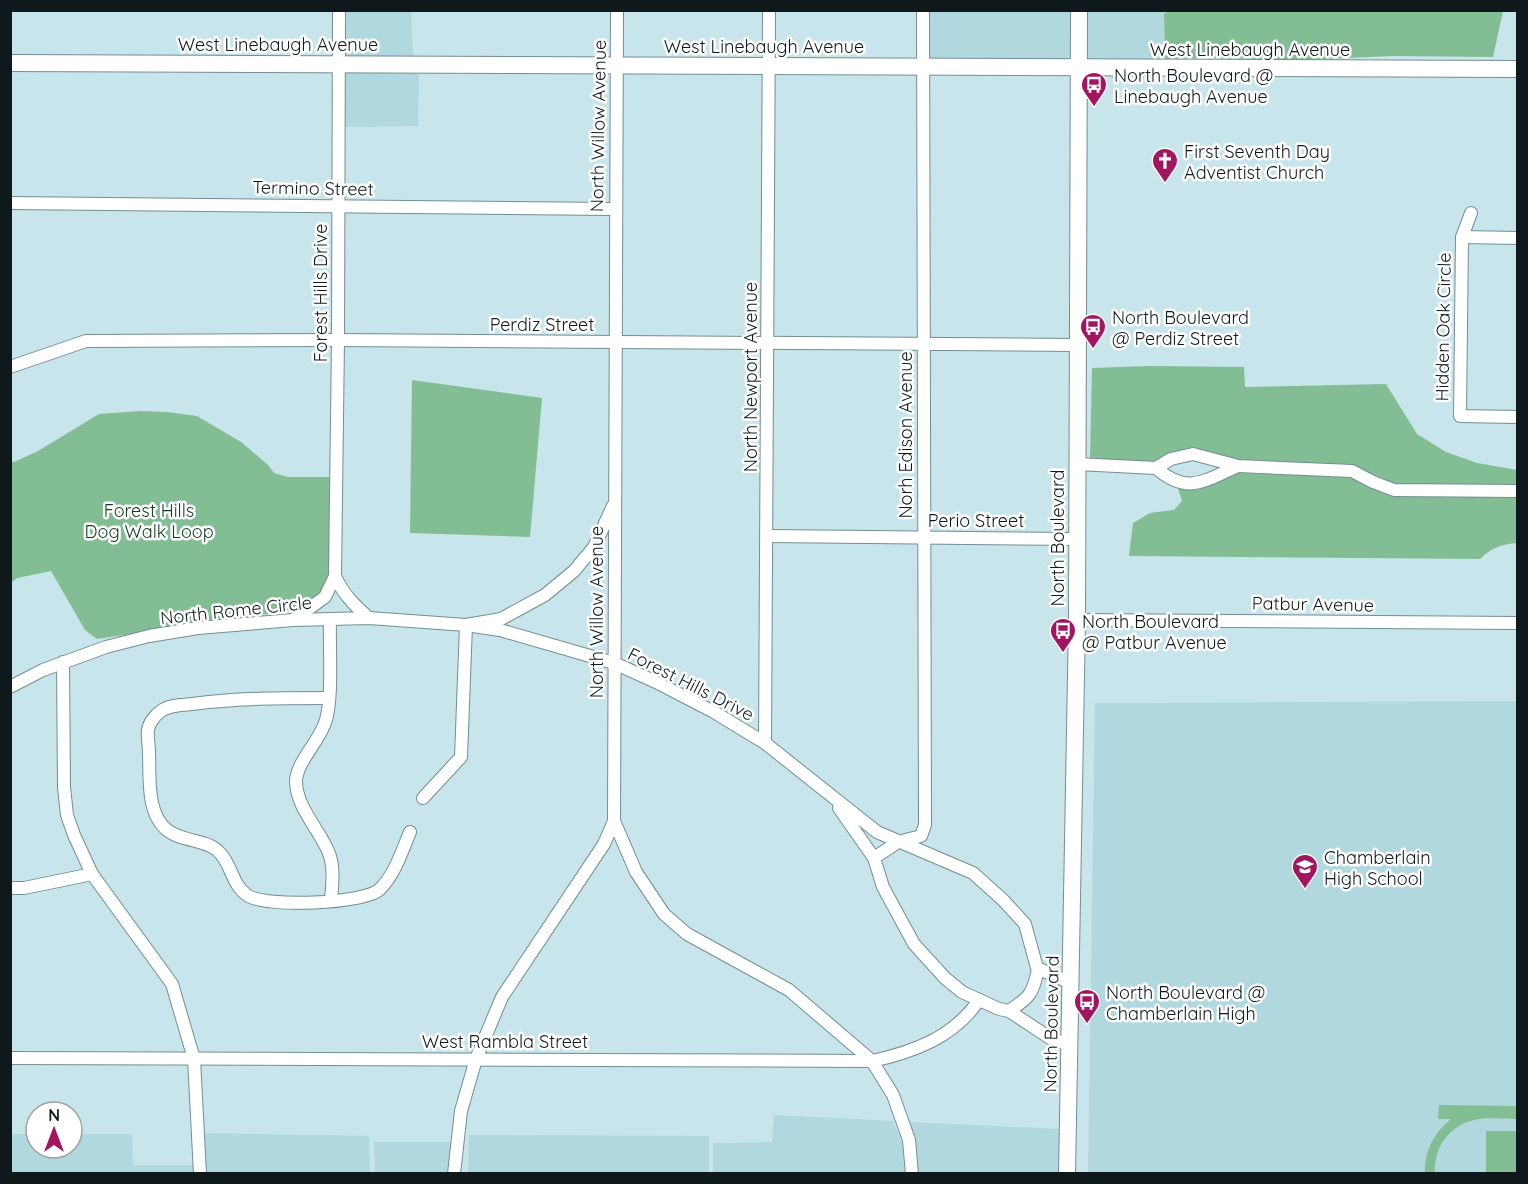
<svg xmlns="http://www.w3.org/2000/svg" width="1528" height="1184" font-family="Quicksand,sans-serif">
<style>
.built{fill:#b1d7df}
.green{fill:#82bd94}
.lines{fill:none;stroke-linecap:round;stroke-linejoin:round}
.minor-casing{stroke:#738e94;stroke-width:14}
.tertiary-casing{stroke:#738e94;stroke-width:18}
.minor{stroke:#fff;stroke-width:12}
.tertiary{stroke:#fff;stroke-width:16}
.labels{text-anchor:middle;dominant-baseline:central;stroke-width:5;stroke-linejoin:round;paint-order:stroke}
.street-label{font-size:18px;fill:#0f191c;stroke:#fff}
.poi-label{font-size:18px;fill:#0f191c;stroke:#fff;text-anchor:start}
.park-label{font-size:18px;fill:#153c24;stroke:#fff}
</style>
<rect width="100%" height="100%" fill="#c7e5eb"/>
<g class="built">
<path d="M344,11H411L413,59L344,58Z"/>
<path d="M928,11H1074V61L928,60Z"/>
<path d="M1085,11H1171L1164,14L1165,59L1085,61Z"/>
<path d="M344,70L419,71L418,126L344,127Z"/>
<path d="M1517,701V1173L1088,1174L1095,703Z"/>
<path d="M774,1115L893,1121L902,1143L906,1173L713,1174V1143L772,1142Z"/>
<path d="M905,1122L1062,1129L1061,1173H917Z"/>
<path d="M203,1133L369,1136L370,1173H11L10,1134H36V1148H72V1134H132L133,1165H205Z"/>
<path d="M469,1135L709,1136V1173H468Z"/>
<path d="M374,1142H451L449,1173H375Z"/>
</g>
<g class="green">
<path d="M1171,10L1503,11L1493,57L1393,56L1301,60L1209,58L1165,59L1164,14Z"/>
<path d="M1149,366L1244,367L1245,387L1386,384L1417,434L1446,452L1477,463L1517,470V485L1395,484L1352,465L1238,460L1195,448L1154,462L1090,459L1092,368Z"/>
<path d="M412,380L542,398L530,537L410,533Z"/>
<path d="M140,411L167,412L197,416L241,442L268,465L274,473L288,477H336L335,576L317,595L295,610L97,639L85,630L51,571L17,578L11,583L10,461L14,462L38,451L99,414Z"/>
<path d="M1239,473L1351,477L1371,488L1394,497H1517V543C1502,544 1491,548 1480,559L1129,556L1133,523L1150,513L1174,510L1182,501L1178,488L1198,490Z"/>
<path d="M1439,1105L1517,1106V1119C1503,1119 1488,1117 1474,1120C1449,1125 1433,1149 1435,1173H1425C1424,1151 1434,1133 1451,1119H1438Z"/>
<rect x="1486" y="1131" width="31" height="42"/>
</g>
<g class="lines">
<defs>
<g id="minor">
<path d="M10,203L615,209"/>
<path d="M1462,237L1471,213"/>
<path d="M1518,238L1462,237L1460,416L1518,417"/>
<path d="M10,367L86,341L338,340L1077,345"/>
<path d="M1077,464L1156,468L1171,459L1193,454L1238,466L1352,471L1373,482L1394,490L1518,491"/>
<path d="M1156,468C1188,496 1205,480 1238,466"/>
<path d="M768,536L1077,539"/>
<path d="M335,576C343,594 354,605 369,618"/>
<path d="M330,619C329,647 333,694 326,720C320,741 297,761 296,781C296,807 319,829 328,851C335,866 332,885 331,901"/>
<path d="M293,620L325,597L335,576L338,340L339,10"/>
<path d="M1077,620L1518,623"/>
<path d="M63,662L64,787L67,815L74,835L92,874L172,984L194,1059L200,1174"/>
<path d="M10,687L43,670L106,647L149,636L198,628L293,620L369,618L466,625L500,630L614,663L656,682L714,712L765,743L877,832L973,873L1003,900L1025,924L1037,968L1071,983"/>
<path d="M328,698C282,698 237,698 192,704C182,705 169,705 161,711C155,715 149,723 148,730C147,736 149,745 149,752C150,776 146,813 167,830C182,842 204,839 217,850C232,863 231,884 247,895C264,908 365,904 380,889C395,874 402,851 410,832"/>
<path d="M765,743L769,10"/>
<path d="M423,798L461,757L466,625L501,619L545,595L574,571L594,547L613,506"/>
<path d="M839,808L874,858L883,887L914,944L945,978L962,992L999,1009L1009,1011L1050,1038L1070,1045"/>
<path d="M614,821L636,872L664,914L687,934L789,990L872,1061L893,1095L909,1140L912,1174"/>
<path d="M874,858L898,842L921,836L925,825L923,10"/>
<path d="M10,888H24L92,874"/>
<path d="M1009,1011C1030,997 1033,994 1038,969"/>
<path d="M10,1058L872,1061C914,1052 954,1037 979,1000"/>
<path d="M454,1174L461,1111L476,1059L502,997L604,844L614,821L617,10"/>
</g>
<g id="tertiary">
<path d="M10,63L1518,69"/>
<path d="M1067,1174L1077,620L1079,10"/>
</g>
</defs>
<use href="#minor" class="minor-casing"/>
<use href="#tertiary" class="tertiary-casing"/>
<use href="#minor" class="minor"/>
<use href="#tertiary" class="tertiary"/>
</g>
<defs>
<symbol id="bus-pin" viewBox="-11 -11 22 30"><path d="M0 17L-7.5 6A9.5 9.5 0 1 1 7.5 6Z" fill="#a21660" stroke="#fff"/><path d="M-5-6H5V4H4V6H2V4H-2V6H-4V4H-5ZM-3.5-4V0h7V-4ZM-3.5 1.2v1.5H-2V1.2ZM2 1.2v1.5H3.5V1.2Z" fill="#fff"/></symbol>
<symbol id="church-pin" viewBox="-11 -11 22 30"><path d="M0 17L-7.5 6A9.5 9.5 0 1 1 7.5 6Z" fill="#a21660" stroke="#fff"/><path d="M-1.2-6h2.4v3.5h3.3v2.4h-3.3V6h-2.4V-.1h-3.3v-2.4h3.3Z" fill="#fff"/></symbol>
<symbol id="school-pin" viewBox="-11 -11 22 30"><path d="M0 17L-7.5 6A9.5 9.5 0 1 1 7.5 6Z" fill="#a21660" stroke="#fff"/><path d="M0-5L7-2L0 1L-7-2ZM-4 1L0 2.5L4 1V4Q0 6-4 4Z" fill="#fff"/></symbol>
</defs>
<g fill-rule="evenodd">
<use href="#bus-pin" x="1079" y="70" width="30" height="40"/>
<use href="#church-pin" x="1150" y="146" width="30" height="40"/>
<use href="#bus-pin" x="1078" y="312" width="30" height="40"/>
<use href="#bus-pin" x="1048" y="616" width="30" height="40"/>
<use href="#school-pin" x="1290" y="852" width="30" height="40"/>
<use href="#bus-pin" x="1072" y="987" width="30" height="40"/>
</g>
<g class="labels">
<g class="street-label">
<text x="278" y="44">West Linebaugh Avenue</text>
<text x="764" y="46">West Linebaugh Avenue</text>
<text x="1250" y="49">West Linebaugh Avenue</text>
<text transform="translate(598 126) rotate(-89)">North Willow Avenue</text>
<text transform="translate(313 188) rotate(1)">Termino Street</text>
<text transform="translate(320 293) rotate(-90)">Forest Hills Drive</text>
<text x="542" y="324">Perdiz Street</text>
<text transform="translate(1443 327) rotate(-89)">Hidden Oak Circle</text>
<text transform="translate(750 377) rotate(-90)">North Newport Avenue</text>
<text transform="translate(905 435) rotate(-90)">Norh Edison Avenue</text>
<text x="976" y="520">Perio Street</text>
<text transform="translate(1057 538) rotate(-90)">North Boulevard</text>
<text transform="translate(1313 604) rotate(1)">Patbur Avenue</text>
<text transform="translate(236 610) rotate(-6)">North Rome Circle</text>
<text transform="translate(596 612) rotate(-90)">North Willow Avenue</text>
<text transform="translate(691 684) rotate(27)">Forest Hills Drive</text>
<text transform="translate(1051 1024) rotate(-89)">North Boulevard</text>
<text x="505" y="1041">West Rambla Street</text>
</g>
<g class="poi-label">
<text x="1114" y="75">North Boulevard @<tspan x="1114" dy="21">Linebaugh Avenue</tspan></text>
<text x="1184" y="151">First Seventh Day<tspan x="1184" dy="21">Adventist Church</tspan></text>
<text x="1112" y="317">North Boulevard<tspan x="1112" dy="21">@ Perdiz Street</tspan></text>
<text x="1082" y="621">North Boulevard<tspan x="1082" dy="21">@ Patbur Avenue</tspan></text>
<text x="1324" y="857">Chamberlain<tspan x="1324" dy="21">High School</tspan></text>
<text x="1106" y="992">North Boulevard @<tspan x="1106" dy="21">Chamberlain High</tspan></text>
</g>
<g class="park-label">
<text x="149" y="510">Forest Hills<tspan x="149" dy="21">Dog Walk Loop</tspan></text>
</g>
</g>
<rect width="1528" height="1184" fill="none" stroke="#0f191c" stroke-width="24"/>
<g transform="translate(54 1130)"><circle r="28" fill="#ffffff" stroke="#9fa3a4" stroke-width="1.5"/>
<path d="M0-4.5L10 22L0 15L-10 22Z" fill="#a21660"/>
<text y="-9" font-size="16" font-weight="bold" text-anchor="middle" fill="#0f191c">N</text>
</g>
</svg>
